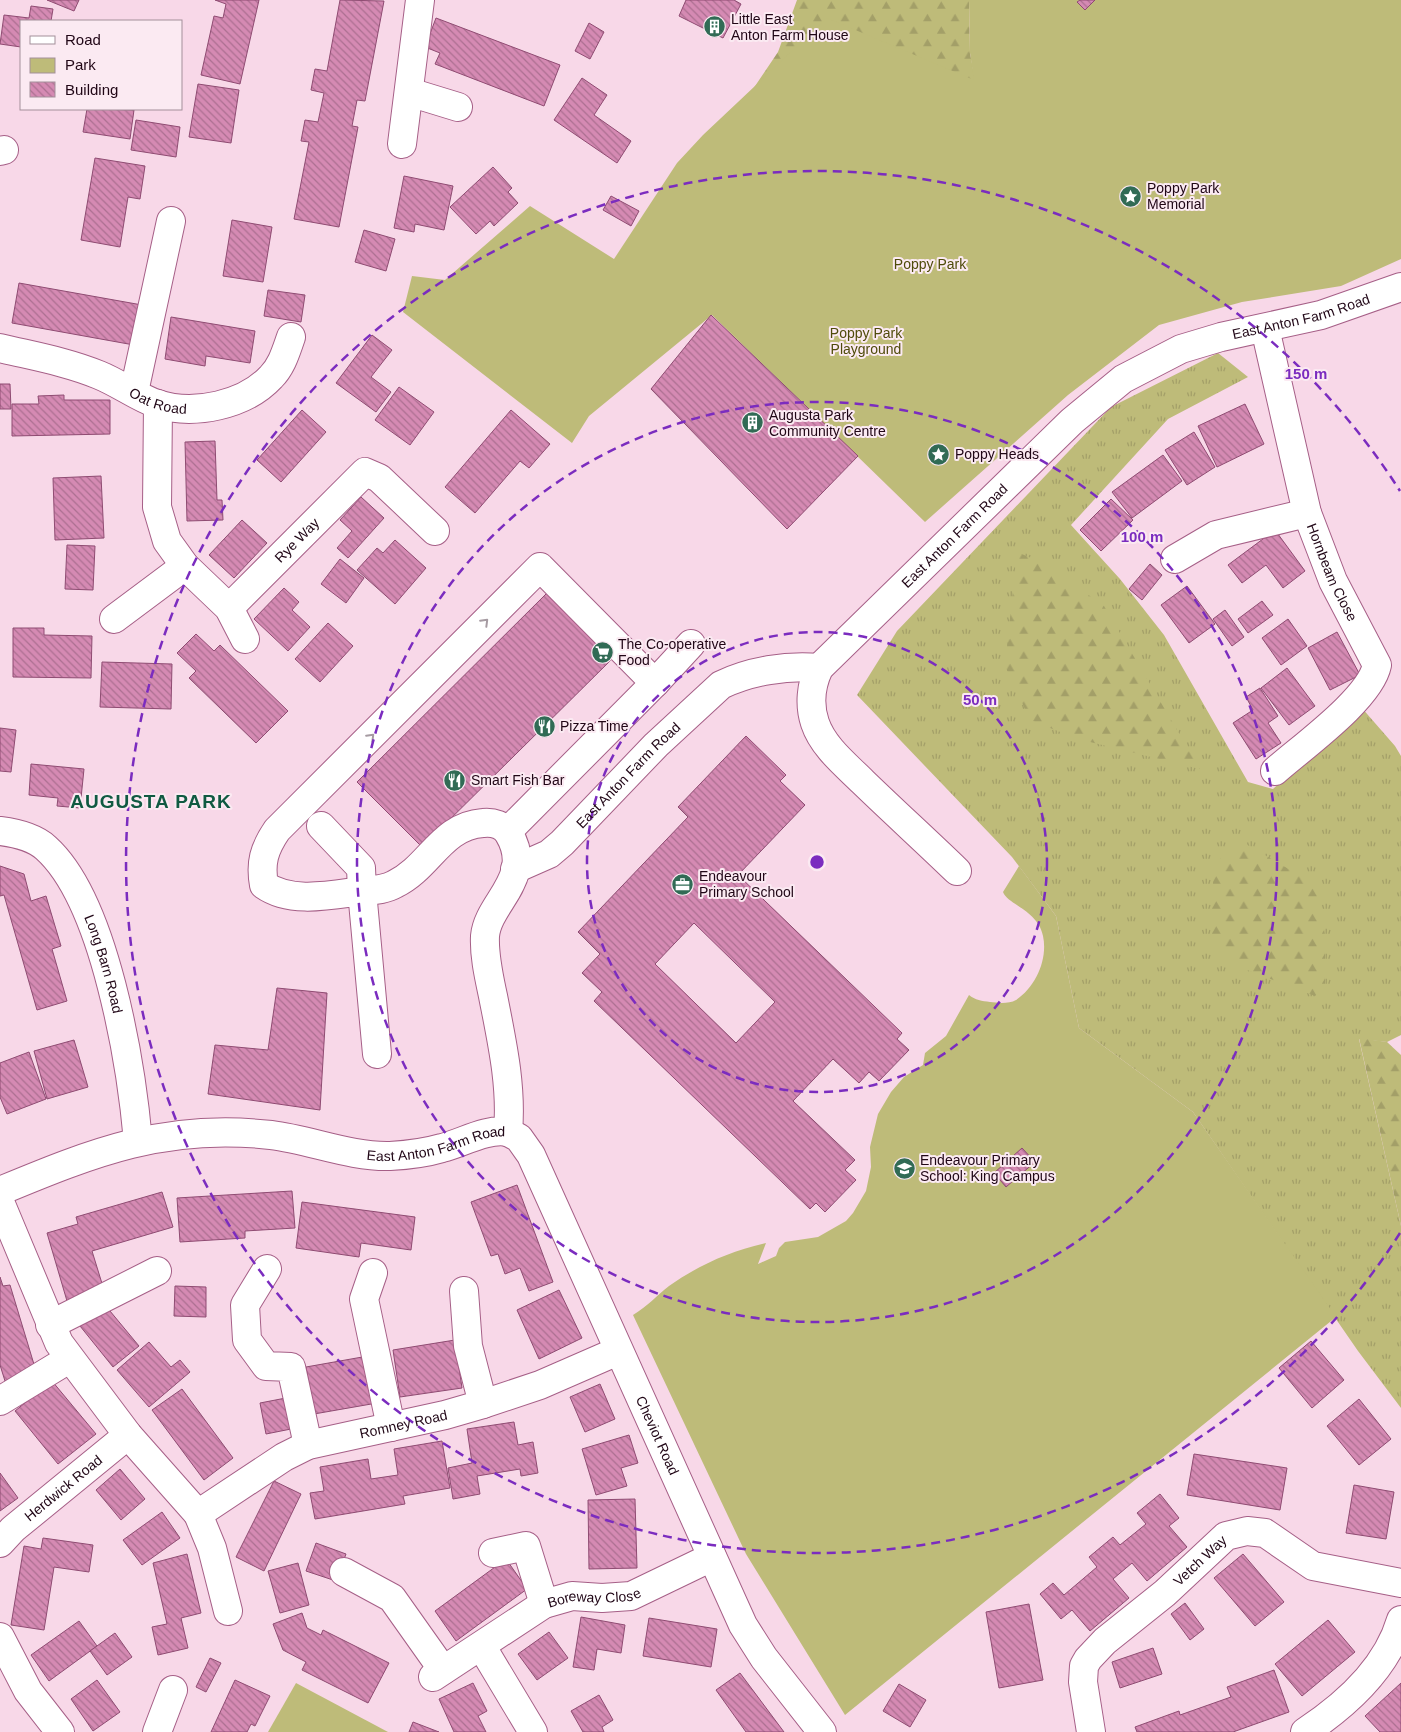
<svg xmlns="http://www.w3.org/2000/svg" width="1401" height="1732" font-family="Arial,sans-serif">
<style>
.grass{fill:url(#grass-tufts)}
.forest{fill:url(#forest-firs)}
.green{fill:#bebb79}
.building{fill:url(#building-back-hatch);stroke:#8f4b72;fill-rule:evenodd}
.lines{fill:none;stroke-linecap:round;stroke-linejoin:round}
.minor-casing{stroke:#a65f87;stroke-width:30}
.minor{stroke:#fff;stroke-width:28}
.oneway{stroke:#a69ba2}
.ring{fill:none;stroke:#7b2cbf;stroke-width:2.5;stroke-dasharray:9 6}
.labels{text-anchor:middle;dominant-baseline:central;stroke-width:4;stroke-linejoin:round;paint-order:stroke}
.poi-label{font-size:14px;fill:#200616;stroke:#fbeaf2;text-anchor:start}
.park-label{font-size:14px;fill:#4f4b0a;stroke:#fbeaf2}
.street-label{font-size:14px;fill:#200616;stroke:#fbeaf2}
.district-label{font-size:19px;font-weight:bold;letter-spacing:1px;fill:#105a42;stroke:#fbeaf2}
.centre{fill:#7b2cbf;stroke:#fbeaf2;stroke-width:2.5}
.ring-label{font-size:15px;text-anchor:middle;font-weight:bold;fill:#7b2cbf;stroke:#fbeaf2;stroke-width:4;stroke-linejoin:round;paint-order:stroke}
</style>
<defs>
<pattern id="grass-tufts" width="24" height="20" patternUnits="userSpaceOnUse" patternTransform="scale(1.25)"><rect width="24" height="20" fill="#bebb79"/><path d="M3 7l-1-3M5 7V3M7 7l1-3M15 17l-1-3M17 17v-4M19 17l1-3" fill="none" stroke="#a39f68"/></pattern>
<pattern id="forest-firs" width="22" height="20" patternUnits="userSpaceOnUse" patternTransform="scale(1.25)"><rect width="22" height="20" fill="#bebb79"/><path d="M5 1l3.5 6h-7zM16 11l3.5 6h-7z" fill="#a39f68"/></pattern>
<pattern id="building-back-hatch" width="6" height="6" patternUnits="userSpaceOnUse" patternTransform="scale(1.25)"><rect width="6" height="6" fill="#d58ab3"/><path d="M-1 5l2 2M0 0l6 6M5-1l2 2" fill="none" stroke="#ac6f91"/></pattern>
</defs>
<rect width="100%" height="100%" fill="#f8d8e8"/>
<path class="grass" d="M1218,353L1248,377L1168,419L1071,525L1120,579L1164,635L1248,782L1273,789L1361,707L1395,746L1401,756V1035L1387,1042L1359,1039L1401,1226V1408L1358,1351L1193,1112L1079,1028L1056,916L1012,857L857,695L897,631L1111,407Z"/>
<g class="forest">
<path d="M797,0H969L970,53L975,80L623,282L778,52Z"/>
<path d="M1017,552L1045,564L1104,606L1200,769L1078,739L1030,720L1005,666Z"/>
<path d="M1244,843L1316,885L1325,935V986L1315,996L1242,968L1210,943L1214,863Z"/>
<path d="M1359,1038L1387,1042L1401,1055V1226Z"/>
</g>
<g class="green">
<path d="M969,0H1401V259L1341,286L1242,302L1159,325L1068,395L925,522L712,315L589,416L572,443L403,312L412,276L445,280L530,206L614,259L677,163L703,135L827,18L974,80L970,53Z"/>
<path d="M1019,866L1056,916L1079,1028L1193,1112L1336,1317L845,1715L746,1554L633,1315C648,1306 656,1296 669,1286C699,1265 730,1251 766,1243L758,1264L776,1256L779,1248L785,1242L818,1237L846,1221L853,1213L866,1191L871,1167L870,1147L878,1114L891,1092L904,1077L923,1065L925,1053L946,1036L969,995C975,1000 982,1001 990,1002C998,1003 1009,1004 1016,1000C1036,987 1048,959 1043,936C1038,910 1008,905 1003,892Z"/>
<path d="M296,1683L388,1732H268Z"/>
</g>
<g class="building">
<path d="M47,0H79L74,11Z"/>
<path d="M215,0H259L240,84L201,75L214,16L223,18L226,4Z"/>
<path d="M340,0L384,1L365,101L357,100L352,126L358,127L339,227L294,219L309,142L301,141L305,120L318,122L324,93L311,90L315,69L327,71Z"/>
<path d="M686,0H734L741,4L723,38L679,16Z"/>
<path d="M1080,0H1095L1085,10L1077,2Z"/>
<path d="M31,6L53,9L51,21H21V47L0,44L4,15L29,18Z"/>
<path d="M436,18L560,65L544,106L435,64L440,53L425,47Z"/>
<path d="M589,23L604,32L590,59L575,51Z"/>
<path d="M582,78L607,95L594,115L631,141L617,163L554,120Z"/>
<path d="M198,84L239,90L231,143L189,137Z"/>
<path d="M87,109L134,110L130,139L83,132Z"/>
<path d="M136,120L180,127L176,157L131,150Z"/>
<path d="M95,158L145,166L140,199L128,197L120,247L81,240Z"/>
<path d="M493,167L512,188L508,192L518,203L494,226L490,221L476,234L450,207Z"/>
<path d="M404,176L453,186L444,230L415,224L414,232L394,228Z"/>
<path d="M611,196L639,211L631,226L603,210Z"/>
<path d="M232,220L272,227L263,282L223,276Z"/>
<path d="M364,230L395,239L386,271L355,262Z"/>
<path d="M19,283L142,305L134,345L12,323Z"/>
<path d="M268,290L305,295L301,322L264,316Z"/>
<path d="M711,315L858,456L787,529L651,389Z"/>
<path d="M171,317L255,331L250,363L206,356L205,366L165,359Z"/>
<path d="M372,335L392,350L371,377L391,392L376,412L336,383Z"/>
<path d="M0,384H10L11,409H0Z"/>
<path d="M399,387L434,412L410,445L375,420Z"/>
<path d="M64,395V400H110V434L12,436V404H39L38,396Z"/>
<path d="M1245,404L1264,444L1217,467L1198,426Z"/>
<path d="M302,410L326,432L281,482L257,460Z"/>
<path d="M511,410L550,444L529,468L520,461L475,513L445,487Z"/>
<path d="M1194,432L1215,467L1187,485L1165,450Z"/>
<path d="M215,441L217,500H222L223,520L187,521L185,442Z"/>
<path d="M1163,455L1182,481L1132,518L1112,492Z"/>
<path d="M101,476L104,538L55,540L53,478Z"/>
<path d="M361,497L384,518L348,558L337,548L352,531L340,520Z"/>
<path d="M1111,499L1133,520L1101,551L1080,530Z"/>
<path d="M242,520L267,543L234,578L209,555Z"/>
<path d="M1275,530L1305,571L1283,588L1266,565L1242,583L1228,565Z"/>
<path d="M395,540L426,568L395,604L357,570L377,548L383,553Z"/>
<path d="M67,545L95,546L93,590L65,589Z"/>
<path d="M340,559L364,578L346,603L321,584Z"/>
<path d="M1150,564L1162,575L1142,600L1129,589Z"/>
<path d="M1187,586L1215,624L1189,643L1161,605Z"/>
<path d="M284,588L299,602L292,610L310,627L288,651L254,619Z"/>
<path d="M547,593L612,659L422,847L357,782Z"/>
<path d="M1262,601L1273,615L1248,633L1238,619Z"/>
<path d="M1225,610L1244,637L1232,646L1213,619Z"/>
<path d="M1288,619L1307,646L1281,665L1262,638Z"/>
<path d="M328,623L353,646L320,682L295,659Z"/>
<path d="M13,628H44V635L92,636L91,678L13,677Z"/>
<path d="M1337,632L1360,675L1330,690L1308,648Z"/>
<path d="M196,634L214,651L220,645L288,711L256,743L189,678L196,671L177,653Z"/>
<path d="M102,662L172,664L171,709L100,707Z"/>
<path d="M1287,668L1315,706L1289,725L1261,688Z"/>
<path d="M1260,688L1278,716L1268,723L1281,743L1256,759L1233,723L1253,710L1246,697Z"/>
<path d="M0,728L16,730L11,772L0,771Z"/>
<path d="M746,736L786,775L780,781L805,805L738,875L902,1033L897,1039L909,1050L879,1081L869,1072L859,1083L833,1059L793,1101L855,1160L845,1170L856,1180L825,1212L816,1203L810,1209L594,1001L602,992L582,973L600,954L578,932L688,817L678,807ZM694,923L775,1002L736,1043L655,964Z"/>
<path d="M31,764L84,769L80,808L57,806L58,798L29,795Z"/>
<path d="M0,866L24,874L31,901L46,896L61,946L52,949L67,1001L37,1010L4,895L0,896Z"/>
<path d="M277,988L327,993L320,1110L208,1094L215,1045L268,1050Z"/>
<path d="M74,1040L88,1087L47,1099L34,1051Z"/>
<path d="M29,1052L46,1099L7,1114L0,1097V1063Z"/>
<path d="M1022,1148L1035,1162L1006,1187L994,1173Z"/>
<path d="M517,1185L553,1282L529,1291L520,1268L505,1274L498,1254L491,1256L471,1202Z"/>
<path d="M292,1191L295,1228L245,1231V1238L180,1242L177,1198Z"/>
<path d="M162,1192L173,1227L92,1251L104,1290L67,1301L47,1233L78,1224L76,1217Z"/>
<path d="M302,1202L415,1217L411,1250L361,1243L359,1257L296,1248Z"/>
<path d="M0,1277L3,1286L10,1285L36,1371L5,1381L0,1365Z"/>
<path d="M175,1286L206,1287V1317L174,1316Z"/>
<path d="M559,1290L582,1338L539,1359L517,1310Z"/>
<path d="M105,1305L139,1346L113,1367L80,1326Z"/>
<path d="M455,1340L462,1388L400,1397L393,1350Z"/>
<path d="M1311,1341L1344,1380L1312,1408L1279,1368Z"/>
<path d="M149,1342L171,1367L180,1360L190,1372L149,1407L117,1370Z"/>
<path d="M368,1356L377,1403L314,1414L306,1367Z"/>
<path d="M52,1381L96,1434L58,1464L15,1411Z"/>
<path d="M600,1384L615,1419L585,1432L570,1397Z"/>
<path d="M182,1389L233,1458L204,1480L152,1410Z"/>
<path d="M291,1397L296,1428L266,1434L260,1403Z"/>
<path d="M1359,1399L1391,1439L1359,1465L1327,1426Z"/>
<path d="M514,1422L518,1445L533,1442L538,1473L521,1476L520,1469L477,1476L480,1494L453,1499L448,1468L472,1463L467,1429Z"/>
<path d="M629,1435L638,1463L621,1468L627,1486L596,1495L582,1449Z"/>
<path d="M442,1441L450,1488L403,1496L405,1504L315,1519L310,1493L324,1491L320,1467L368,1459L371,1479L398,1475L394,1449Z"/>
<path d="M1194,1454L1287,1468L1280,1510L1187,1495Z"/>
<path d="M120,1469L145,1499L121,1520L96,1490Z"/>
<path d="M0,1473L18,1498L0,1511Z"/>
<path d="M274,1481L301,1494L264,1571L236,1557Z"/>
<path d="M1354,1485L1394,1492L1386,1539L1346,1533Z"/>
<path d="M1160,1494L1179,1518L1169,1526L1187,1547L1147,1581L1132,1563L1113,1579L1129,1598L1090,1631L1072,1610L1061,1619L1040,1594L1053,1583L1064,1595L1097,1567L1089,1557L1113,1537L1120,1545L1146,1524L1137,1513Z"/>
<path d="M635,1499L637,1568L589,1569L588,1500Z"/>
<path d="M162,1512L180,1538L142,1565L123,1540Z"/>
<path d="M43,1538L93,1545L89,1572L54,1567L44,1630L11,1625L24,1546L41,1549Z"/>
<path d="M316,1543L346,1554L336,1581L306,1571Z"/>
<path d="M187,1554L201,1613L181,1618L188,1648L158,1655L152,1627L167,1624L153,1563Z"/>
<path d="M1243,1554L1284,1602L1255,1626L1214,1578Z"/>
<path d="M506,1559L527,1589L456,1641L435,1611Z"/>
<path d="M298,1563L309,1605L280,1613L268,1571Z"/>
<path d="M1185,1603L1204,1629L1190,1640L1171,1614Z"/>
<path d="M1029,1604L1043,1680L999,1688L986,1612Z"/>
<path d="M302,1613L307,1628L321,1635L323,1630L389,1663L368,1703L302,1670L306,1662L283,1650L273,1624Z"/>
<path d="M581,1617L625,1625L621,1653L597,1649L594,1670L573,1667Z"/>
<path d="M649,1618L717,1629L711,1667L643,1656Z"/>
<path d="M1328,1620L1355,1652L1302,1696L1275,1664Z"/>
<path d="M79,1621L97,1646L49,1681L31,1655Z"/>
<path d="M549,1632L568,1658L537,1680L518,1654Z"/>
<path d="M115,1633L132,1657L107,1675L90,1651Z"/>
<path d="M1153,1648L1162,1674L1120,1688L1112,1662Z"/>
<path d="M210,1658L221,1663L206,1692L196,1687Z"/>
<path d="M1274,1670L1289,1712L1233,1732H1137L1135,1727L1179,1711L1180,1715L1231,1697L1227,1687Z"/>
<path d="M740,1673L784,1732H746L716,1690Z"/>
<path d="M97,1680L120,1712L93,1731L71,1699Z"/>
<path d="M235,1680L270,1696L255,1726L251,1724L247,1732H211Z"/>
<path d="M473,1683L487,1711L478,1716L486,1732H454L439,1699Z"/>
<path d="M1401,1683V1732H1380L1365,1716Z"/>
<path d="M899,1684L926,1700L910,1727L883,1711Z"/>
<path d="M599,1695L613,1720L602,1727L604,1732H583L571,1711Z"/>
<path d="M413,1722L439,1732H409Z"/>
</g>
<g class="lines">
<defs>
<g id="minor">
<path d="M409,92L458,107"/>
<path d="M402,144L420,0"/>
<path d="M0,151L4,150"/>
<path id="s1" d="M1265,328L1307,513L1333,581L1377,665C1370,699 1302,747 1275,771"/>
<path id="s2" d="M0,348C33,356 68,362 99,375C119,383 137,397 157,404C194,416 245,405 271,377C282,366 286,351 291,337"/>
<path d="M134,392L171,221"/>
<path d="M158,404L157,507L167,541L185,566L229,608L245,639"/>
<path d="M1175,559L1216,535L1307,513"/>
<path id="s3" d="M229,608L365,472L379,478L435,531"/>
<path d="M114,619L185,566"/>
<path id="s4" d="M0,831C16,833 34,837 46,848C105,901 131,1063 138,1141"/>
<path d="M508,831L655,683L691,644"/>
<path id="s5" d="M515,869L549,854L562,843L656,745L721,685C750,671 787,665 819,668"/>
<path id="s6" d="M957,871C926,841 894,812 863,782C846,765 823,747 815,723C809,705 811,685 819,668L1072,421L1123,379L1181,349L1221,337L1321,315L1401,287"/>
<path d="M377,1054L362,891C331,895 291,904 264,885C260,863 264,849 277,830L540,567L655,683"/>
<path id="s7" d="M508,1132L519,1138L531,1155L743,1625L764,1658L822,1732"/>
<path id="s8" d="M0,1191C94,1152 166,1123 271,1135C311,1140 350,1157 390,1156C408,1155 425,1153 442,1148C462,1143 487,1128 508,1132C512,1086 502,1042 493,996C489,977 484,956 485,936C488,902 535,878 509,834C504,825 493,822 483,823C441,826 430,867 395,884C385,890 373,890 362,891L361,868L321,826"/>
<path id="s9" d="M0,1202L59,1343L128,1435L198,1514L284,1457L308,1445L445,1415L483,1404L540,1385L618,1351"/>
<path d="M267,1269L245,1305L247,1340L266,1366L291,1367L308,1445"/>
<path d="M373,1273L364,1299L391,1427"/>
<path d="M464,1291L468,1346L483,1404"/>
<path d="M50,1325L157,1271"/>
<path d="M0,1401L69,1359"/>
<path d="M198,1514L212,1548L228,1611"/>
<path id="s10" d="M0,1543L13,1529L128,1435"/>
<path d="M493,1553L526,1546L544,1604"/>
<path d="M344,1572L392,1598L443,1670"/>
<path d="M0,1637L28,1691L60,1732"/>
<path d="M482,1647L533,1732"/>
<path id="s11" d="M433,1677L544,1604L572,1596L602,1598L631,1596L712,1557"/>
<path d="M157,1732L173,1690"/>
<path id="s12" d="M1091,1732L1083,1682L1084,1666L1088,1659L1105,1641L1165,1593L1226,1536L1247,1531L1265,1533L1313,1566L1401,1583"/>
<path d="M1305,1732C1346,1705 1387,1668 1401,1620"/>
</g>
</defs>
<use href="#minor" class="minor-casing"/>
<use href="#minor" class="minor"/>
</g>
<defs><path id="oneway-chevron" d="M-2-3.5L2.5 0L-2 3.5" fill="none" stroke-width="1.6" stroke-linecap="round" stroke-linejoin="round" transform="scale(1.25)"/></defs>
<g class="oneway">
<use href="#oneway-chevron" transform="translate(485 622) rotate(-45)"/>
<use href="#oneway-chevron" transform="translate(371 737) rotate(-45)"/>
</g>
<g class="ring">
<circle cx="817" cy="862" r="230"/>
<circle cx="817" cy="862" r="460"/>
<path d="M1400 1233A691 691 0 1 1 1400 491"/>
</g>
<defs>
<symbol id="building-disc" viewBox="-11 -11 22 22"><circle r="9.5" fill="#316b55" stroke="#fbeaf2"/><path d="M-4-6H4V6H1V3H-1V6H-4ZM-2.5-4.3h1.7v1.8h-1.7ZM.8-4.3h1.7v1.8H.8ZM-2.5-1h1.7V.8h-1.7ZM.8-1h1.7V.8H.8Z" fill="#fff"/></symbol>
<symbol id="sight-disc" viewBox="-11 -11 22 22"><circle r="9.5" fill="#316b55" stroke="#fbeaf2"/><path d="M0-6L1.8-2.2L6-1.7L2.9 1.2L3.7 5.4L0 3.3L-3.7 5.4L-2.9 1.2L-6-1.7L-1.8-2.2Z" fill="#fff"/></symbol>
<symbol id="supermarket-disc" viewBox="-11 -11 22 22"><circle r="9.5" fill="#316b55" stroke="#fbeaf2"/><path d="M-6-5.5h2.5l.6 2H6L4.5 2H-2.5L-4.4-4H-6ZM-1.5 3.2a1.3 1.3 0 1 0 .1 0ZM3 3.2a1.3 1.3 0 1 0 .1 0Z" fill="#fff"/></symbol>
<symbol id="restaurant-disc" viewBox="-11 -11 22 22"><circle r="9.5" fill="#316b55" stroke="#fbeaf2"/><path d="M-5-6h1v4h1v-4h1v4h1v-4h1v5L-1.5 .5V6h-2V.5L-5-1ZM5-6V6H3V1.5H1.5Q1.5-4 5-6Z" fill="#fff"/></symbol>
<symbol id="office-disc" viewBox="-11 -11 22 22"><circle r="9.5" fill="#316b55" stroke="#fbeaf2"/><path d="M-6-3h4V-5.5h4V-3h4V5H-6ZM-1-4.5V-3h2v-1.5ZM-6 0V1H6V0Z" fill="#fff"/></symbol>
<symbol id="school-disc" viewBox="-11 -11 22 22"><circle r="9.5" fill="#316b55" stroke="#fbeaf2"/><path d="M0-5L7-2L0 1L-7-2ZM-4 1L0 2.5L4 1V4Q0 6-4 4Z" fill="#fff"/></symbol>
</defs>
<g fill-rule="evenodd">
<use href="#building-disc" x="702" y="14" width="25" height="25"/>
<use href="#sight-disc" x="1118" y="184" width="25" height="25"/>
<use href="#building-disc" x="740" y="410" width="25" height="25"/>
<use href="#sight-disc" x="926" y="442" width="25" height="25"/>
<use href="#supermarket-disc" x="590" y="640" width="25" height="25"/>
<use href="#restaurant-disc" x="532" y="714" width="25" height="25"/>
<use href="#restaurant-disc" x="442" y="768" width="25" height="25"/>
<use href="#office-disc" x="670" y="872" width="25" height="25"/>
<use href="#school-disc" x="892" y="1156" width="25" height="25"/>
</g>
<g class="labels">
<g class="poi-label">
<text x="731" y="19">Little East<tspan x="731" dy="16">Anton Farm House</tspan></text>
<text x="1147" y="188">Poppy Park<tspan x="1147" dy="16">Memorial</tspan></text>
<text x="769" y="415">Augusta Park<tspan x="769" dy="16">Community Centre</tspan></text>
<text x="955" y="454">Poppy Heads</text>
<text x="618" y="644">The Co-operative<tspan x="618" dy="16">Food</tspan></text>
<text x="560" y="726">Pizza Time</text>
<text x="471" y="780">Smart Fish Bar</text>
<text x="699" y="876">Endeavour<tspan x="699" dy="16">Primary School</tspan></text>
<text x="920" y="1160">Endeavour Primary<tspan x="920" dy="16">School: King Campus</tspan></text>
</g>
<g class="park-label">
<text x="930" y="264">Poppy Park</text>
<text x="866" y="333">Poppy Park<tspan x="866" dy="16">Playground</tspan></text>
</g>
<g class="street-label">
<text stroke="none"><textPath href="#s6" startOffset="872">East Anton Farm Road</textPath></text>
<text stroke="none"><textPath href="#s2" startOffset="168">Oat Road</textPath></text>
<text stroke="none"><textPath href="#s6" startOffset="452">East Anton Farm Road</textPath></text>
<text stroke="none"><textPath href="#s3" startOffset="96">Rye Way</textPath></text>
<text stroke="none"><textPath href="#s1" startOffset="254">Hornbeam Close</textPath></text>
<text stroke="none"><textPath href="#s5" startOffset="149">East Anton Farm Road</textPath></text>
<text stroke="none"><textPath href="#s4" startOffset="181">Long Barn Road</textPath></text>
<text stroke="none"><textPath href="#s8" startOffset="449">East Anton Farm Road</textPath></text>
<text stroke="none"><textPath href="#s9" startOffset="601">Romney Road</textPath></text>
<text stroke="none"><textPath href="#s7" startOffset="341">Cheviot Road</textPath></text>
<text stroke="none"><textPath href="#s10" startOffset="84">Herdwick Road</textPath></text>
<text stroke="none"><textPath href="#s12" startOffset="224">Vetch Way</textPath></text>
<text stroke="none"><textPath href="#s11" startOffset="184">Boreway Close</textPath></text>
</g>
<g class="district-label">
<text x="151" y="801">AUGUSTA PARK</text>
</g>
</g>
<circle cx="817" cy="862" r="8" class="centre"/>
<g class="ring-label">
<text x="1306" y="379">150 m</text>
<text x="1142" y="542">100 m</text>
<text x="980" y="705">50 m</text>
</g>
<rect x="20" y="20" width="162" height="90" fill="#fbeaf2" stroke="#a38f9a"/>
<rect x="30" y="36" width="25" height="8" fill="#ffffff" stroke="#a38f9a"/>
<text x="65" y="45" font-size="15" fill="#200616">Road</text>
<rect x="30" y="58" width="25" height="15" fill="#bebb79" stroke="#a38f9a"/>
<text x="65" y="70" font-size="15" fill="#200616">Park</text>
<rect x="30" y="82" width="25" height="15" fill="url(#building-back-hatch)" stroke="#a38f9a"/>
<text x="65" y="95" font-size="15" fill="#200616">Building</text>
</svg>
